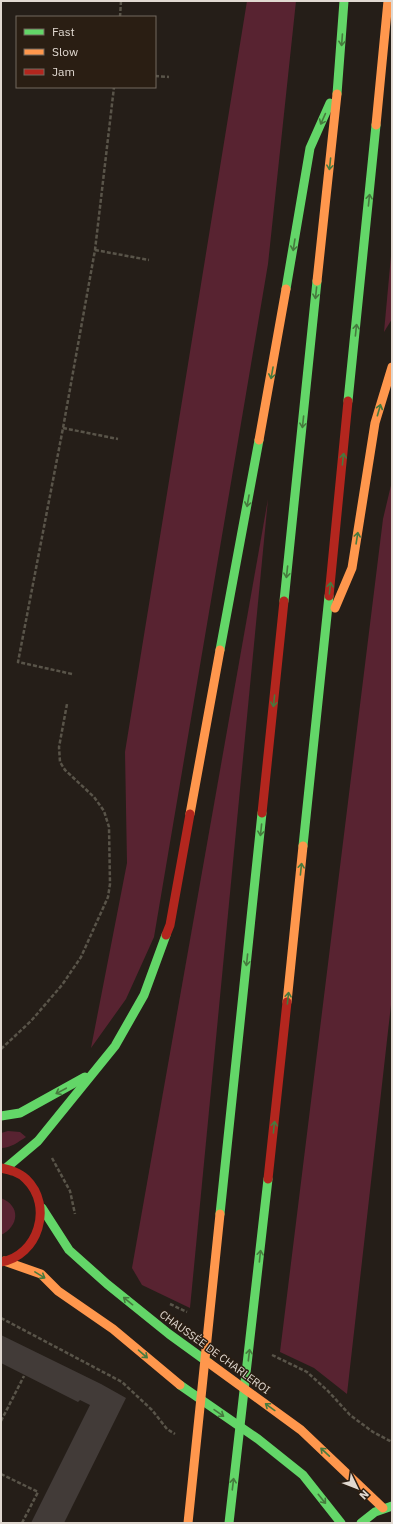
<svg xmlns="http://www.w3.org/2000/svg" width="393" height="1524" font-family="'IBM Plex Sans',sans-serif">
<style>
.green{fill:#582331}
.building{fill:#423b38}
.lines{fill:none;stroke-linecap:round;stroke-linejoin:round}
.path{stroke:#595449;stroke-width:2.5;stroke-dasharray:4 2;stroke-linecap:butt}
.fast{stroke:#63d668;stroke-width:9}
.slow{stroke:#ff974d;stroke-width:9}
.jam{stroke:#b3261e;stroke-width:9}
.oneway{stroke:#467a3e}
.labels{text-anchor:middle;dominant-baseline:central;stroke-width:3;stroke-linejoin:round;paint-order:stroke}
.street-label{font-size:11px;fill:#e1d9d1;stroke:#2a1e13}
</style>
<rect width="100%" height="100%" fill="#251e18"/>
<g class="green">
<path d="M247,1H296L268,264L154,937L126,999L91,1048L127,863L125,752Z"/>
<path d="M392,245V319L384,332Z"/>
<path d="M392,481V996L347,1394L314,1368L280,1352L383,519Z"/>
<path d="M268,499L190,1308L142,1285L132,1268Z"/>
<path d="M8,1131L20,1132L26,1137C18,1142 11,1148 1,1148V1133Z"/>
<path d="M1,1198C21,1206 19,1226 1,1235Z"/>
</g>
<path class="building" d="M1,1335L101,1384L126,1398L64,1523H31L90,1405L80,1400L78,1402L1,1363Z"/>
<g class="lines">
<g class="path">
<path d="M120,17L121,1"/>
<path d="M155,76L169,77"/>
<path d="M95,250L149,260"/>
<path d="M63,428L118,439"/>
<path d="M72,674L18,662L63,428L95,250L114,87"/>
<path d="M1,1049L31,1021L62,985L81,957L108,897L110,884L109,827L104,811L94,797L65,770L60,762L59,747L67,704"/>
<path d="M52,1158L70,1191L75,1214"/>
<path d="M170,1304L187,1312"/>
<path d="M1,1318L122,1382L152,1410L167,1429L175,1434"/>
<path d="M272,1355L307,1372L328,1391L350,1415L373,1432L392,1442"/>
<path d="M1,1421L24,1376"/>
<path d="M1,1474L38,1492L22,1523"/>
</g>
<g class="fast">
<path d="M337,94L344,1"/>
<path d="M286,289L310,148L330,103"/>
<path d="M348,401L376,125"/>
<path d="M284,601L317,281"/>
<path d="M220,650L259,440"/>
<path d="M303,846L329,596"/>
<path d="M1,1116L20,1113L85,1077"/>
<path d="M6,1168L38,1141L115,1046L144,995L166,935"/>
<path d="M42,1208L69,1250L107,1284L169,1334L209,1363"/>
<path d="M220,1214L262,813"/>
<path d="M180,1385L258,1439L303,1475L341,1523"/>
<path d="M229,1523L268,1179"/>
<path d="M361,1523L375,1512L392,1506"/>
</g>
<g class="slow">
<path d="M376,125L388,1"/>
<path d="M317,281L337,94"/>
<path d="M259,440L286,289"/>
<path d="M335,608L352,568L375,423L392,367"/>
<path d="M190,814L220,650"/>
<path d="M287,1002L303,846"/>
<path d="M4,1261L41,1274L58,1291L113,1329L180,1385"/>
<path d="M209,1363L301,1430L383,1508"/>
<path d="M188,1523L220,1214"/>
</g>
<g class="jam">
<path d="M329,596L348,401"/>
<path d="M262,813L284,601"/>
<path d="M166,935L170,925L190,814"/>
<path d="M1,1168C10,1170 19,1172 26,1179C54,1206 38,1256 1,1262"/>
<path d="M268,1179L287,1002"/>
</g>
</g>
<defs><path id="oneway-shaft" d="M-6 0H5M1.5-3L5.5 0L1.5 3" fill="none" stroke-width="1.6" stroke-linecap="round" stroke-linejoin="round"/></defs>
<g class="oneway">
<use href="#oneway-shaft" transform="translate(342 40) rotate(94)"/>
<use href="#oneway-shaft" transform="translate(323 119) rotate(114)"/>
<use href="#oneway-shaft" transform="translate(330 164) rotate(96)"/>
<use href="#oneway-shaft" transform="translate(369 200) rotate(-84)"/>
<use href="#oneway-shaft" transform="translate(294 245) rotate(99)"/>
<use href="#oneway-shaft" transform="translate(316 293) rotate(96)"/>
<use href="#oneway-shaft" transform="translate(356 330) rotate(-84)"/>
<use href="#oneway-shaft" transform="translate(272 373) rotate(100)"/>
<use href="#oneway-shaft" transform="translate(379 410) rotate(-74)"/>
<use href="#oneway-shaft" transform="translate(303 422) rotate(96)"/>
<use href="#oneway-shaft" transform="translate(343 459) rotate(-84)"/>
<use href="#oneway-shaft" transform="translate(248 501) rotate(100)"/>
<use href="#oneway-shaft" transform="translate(357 538) rotate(-81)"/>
<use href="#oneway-shaft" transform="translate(287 572) rotate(96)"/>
<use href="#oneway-shaft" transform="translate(330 588) rotate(-84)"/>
<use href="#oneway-shaft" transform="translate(274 701) rotate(96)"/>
<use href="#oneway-shaft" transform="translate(261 830) rotate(96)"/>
<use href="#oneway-shaft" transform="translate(301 869) rotate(-84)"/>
<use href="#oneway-shaft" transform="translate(247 960) rotate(96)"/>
<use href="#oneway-shaft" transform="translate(288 998) rotate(-84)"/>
<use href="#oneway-shaft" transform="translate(61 1091) rotate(152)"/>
<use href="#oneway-shaft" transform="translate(274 1127) rotate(-84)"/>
<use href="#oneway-shaft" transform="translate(260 1256) rotate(-84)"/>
<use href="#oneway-shaft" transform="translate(40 1275) rotate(31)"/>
<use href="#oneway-shaft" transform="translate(128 1301) rotate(-141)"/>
<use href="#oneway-shaft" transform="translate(143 1354) rotate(41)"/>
<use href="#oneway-shaft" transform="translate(249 1355) rotate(-83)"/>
<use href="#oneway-shaft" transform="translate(270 1407) rotate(-144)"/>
<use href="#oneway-shaft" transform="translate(219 1413) rotate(35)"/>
<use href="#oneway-shaft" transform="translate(325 1452) rotate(-137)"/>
<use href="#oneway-shaft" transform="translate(233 1484) rotate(-83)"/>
<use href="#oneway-shaft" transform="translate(322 1499) rotate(51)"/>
</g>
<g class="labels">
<g class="street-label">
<text transform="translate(215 1352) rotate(36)">CHAUSSÉE DE CHARLEROI</text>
</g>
</g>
<rect width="393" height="1524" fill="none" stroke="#e1d9d1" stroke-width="4"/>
<rect x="16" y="16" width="140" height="72" fill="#2a1e13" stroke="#73695f"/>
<rect x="24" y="29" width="20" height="6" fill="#63d668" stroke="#73695f"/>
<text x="52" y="36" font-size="12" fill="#e1d9d1">Fast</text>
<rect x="24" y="49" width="20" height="6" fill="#ff974d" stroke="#73695f"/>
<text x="52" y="56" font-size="12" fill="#e1d9d1">Slow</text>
<rect x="24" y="69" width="20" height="6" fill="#b3261e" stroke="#73695f"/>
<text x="52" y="76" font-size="12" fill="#e1d9d1">Jam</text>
<g transform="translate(357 1488) rotate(133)" stroke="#2a1e13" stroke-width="3" paint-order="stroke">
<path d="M0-3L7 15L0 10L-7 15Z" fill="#e1d9d1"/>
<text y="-6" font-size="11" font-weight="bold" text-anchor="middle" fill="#e1d9d1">N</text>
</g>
</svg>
